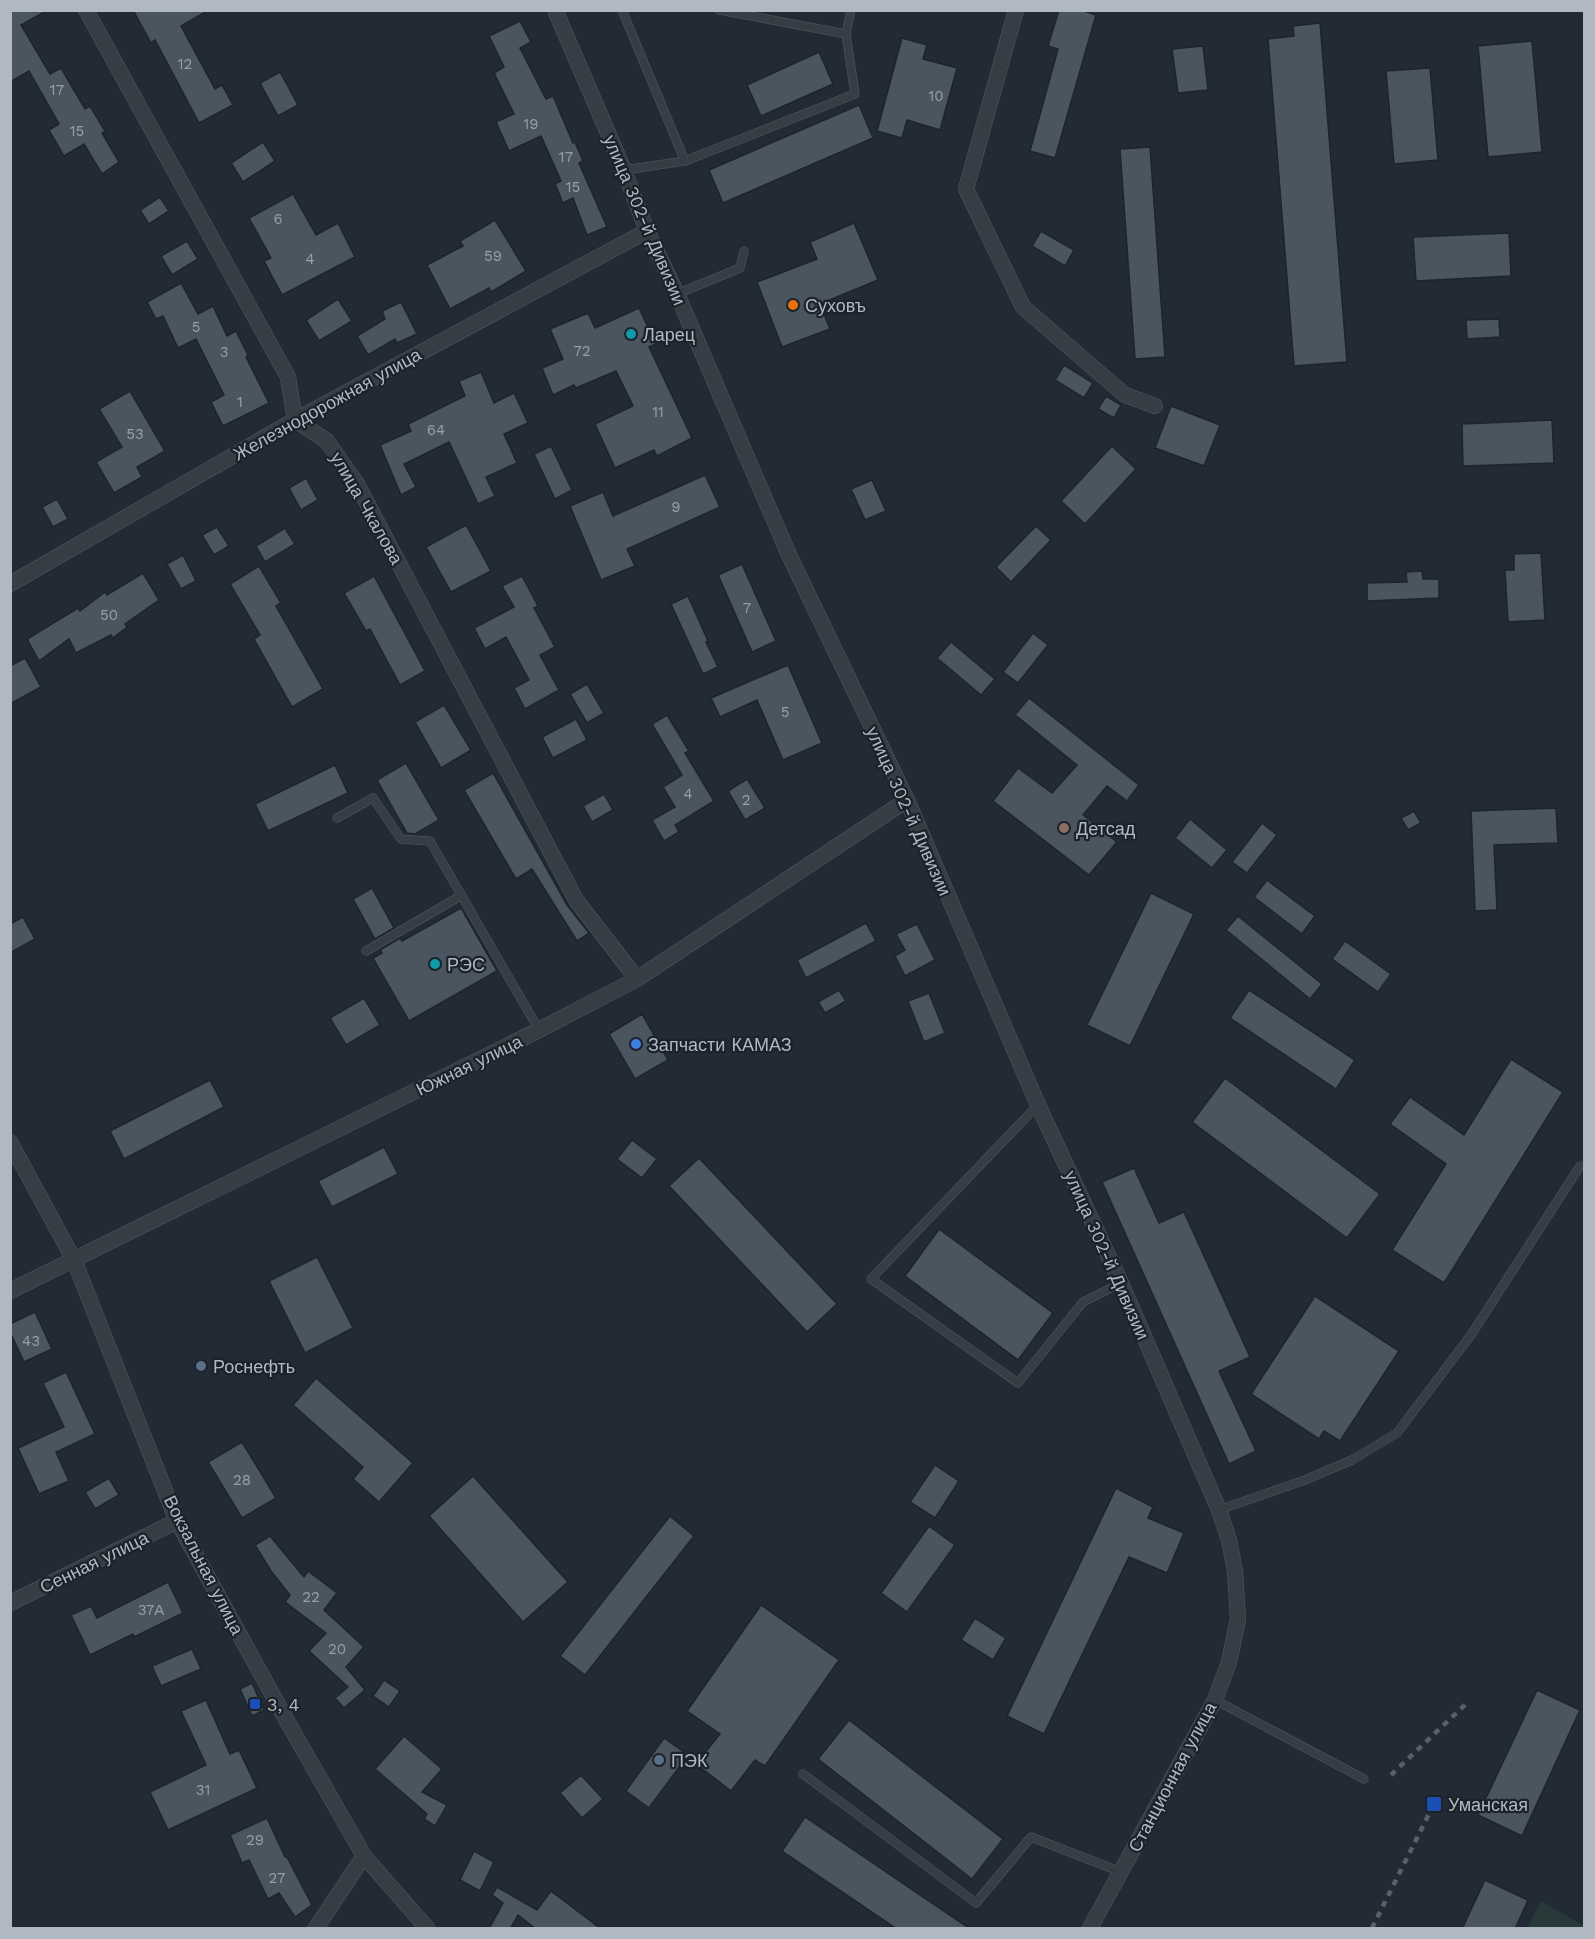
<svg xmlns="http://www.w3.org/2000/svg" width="1595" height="1939" font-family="'Work Sans',sans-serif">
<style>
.green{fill:#273938}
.building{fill:#4a5560;stroke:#1d242c;stroke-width:1.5}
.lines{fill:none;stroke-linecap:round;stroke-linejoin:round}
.lane-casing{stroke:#535b63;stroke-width:9}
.street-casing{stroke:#535b63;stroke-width:16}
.lane{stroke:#353d45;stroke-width:8}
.street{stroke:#353d45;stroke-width:15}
.rail{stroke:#57616c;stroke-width:4.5;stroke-dasharray:6 6;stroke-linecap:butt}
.food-dot{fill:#e8710a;stroke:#1b222a;stroke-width:2}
.culture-dot{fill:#0f9aa8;stroke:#1b222a;stroke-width:2}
.education-dot{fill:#8d6e63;stroke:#1b222a;stroke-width:2}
.shop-dot{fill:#3f7fe0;stroke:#1b222a;stroke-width:2}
.service-dot{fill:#5c6f8a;stroke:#1b222a;stroke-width:2}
.transit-dot{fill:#1a4fb4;stroke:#1b222a;stroke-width:2}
.labels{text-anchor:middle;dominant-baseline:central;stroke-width:4.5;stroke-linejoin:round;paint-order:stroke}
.number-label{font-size:15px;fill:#969faa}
.street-label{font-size:18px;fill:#b0b8c2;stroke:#1b222a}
.poi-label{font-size:18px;fill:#b0b8c2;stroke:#1b222a;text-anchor:start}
</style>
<rect width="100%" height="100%" fill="#222b35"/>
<path class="green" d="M1541,1901L1584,1926V1928H1527Z"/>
<g class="building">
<path d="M10,10H48L21,25L50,74L61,68L85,109L90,106L105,131L102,133L119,162L102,174L84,144L64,156L49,130L59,124L29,71L10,82Z"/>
<path d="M133,10H209L181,26L215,89L222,85L233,105L199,123L155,40L151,43Z"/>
<path d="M1059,10H1081L1096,15L1055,158L1030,151L1058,49L1048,46Z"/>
<path d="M520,21L531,42L520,48L546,99L553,96L573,143L575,142L583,161L579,163L607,227L587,235L573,198L563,203L555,184L561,181L541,136L509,151L496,122L514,114L494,73L504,67L489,36Z"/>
<path d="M1320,23L1347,362L1294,366L1268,39L1294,36L1293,26Z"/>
<path d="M902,38L927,45L923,59L957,68L940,130L907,120L902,138L877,131Z"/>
<path d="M1532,41L1542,152L1488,157L1478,46Z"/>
<path d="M1203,46L1208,90L1178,93L1172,49Z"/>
<path d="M819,52L833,84L761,116L747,85Z"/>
<path d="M1430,68L1438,160L1394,164L1386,71Z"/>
<path d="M280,72L298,105L278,116L260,83Z"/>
<path d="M859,105L873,138L723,203L709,170Z"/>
<path d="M263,142L275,161L243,182L231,163Z"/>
<path d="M1150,147L1165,357L1135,359L1120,149Z"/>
<path d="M293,194L316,235L338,223L355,257L282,295L264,261L271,258L249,218Z"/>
<path d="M160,197L169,211L149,224L140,210Z"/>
<path d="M495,220L526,271L491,292L489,288L450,309L427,265L463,246L460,241Z"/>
<path d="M854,223L878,280L820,304L830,329L782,347L757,282L817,259L810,242Z"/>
<path d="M1041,231L1074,250L1065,266L1032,246Z"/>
<path d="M1509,233L1511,276L1416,281L1413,237Z"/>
<path d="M187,241L198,259L172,275L161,256Z"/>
<path d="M181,283L198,314L213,306L227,336L236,331L248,355L246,357L269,403L223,426L211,402L224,395L196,339L178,348L163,316L156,319L147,302Z"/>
<path d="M338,299L352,321L319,341L306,320Z"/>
<path d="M401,302L417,334L397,343L395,339L368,355L357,336L385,319L382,311Z"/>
<path d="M639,308L656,344L649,347L692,438L657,456L654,450L615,468L595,424L633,406L616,371L576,388L574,385L553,395L542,368L563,359L550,329L588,313L595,328Z"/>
<path d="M1499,319L1500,337L1467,339L1466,320Z"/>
<path d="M1064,365L1093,383L1084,398L1055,380Z"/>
<path d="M481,372L494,403L514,393L528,423L504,434L517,463L486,477L495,496L478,504L449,442L404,464L416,487L401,495L380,445L411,431L408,424L465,396L459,381Z"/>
<path d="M130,391L165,451L137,467L142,477L114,493L96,462L122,447L99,409Z"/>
<path d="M1106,396L1121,405L1114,418L1098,409Z"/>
<path d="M1171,406L1220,425L1204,466L1155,448Z"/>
<path d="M1552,420L1554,463L1463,466L1462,424Z"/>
<path d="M551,446L572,490L555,499L534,454Z"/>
<path d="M1112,446L1136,469L1085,524L1061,501Z"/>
<path d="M705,475L720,507L627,549L635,566L601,580L570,506L603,492L613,516Z"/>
<path d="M306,478L318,500L301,510L289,488Z"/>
<path d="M872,480L886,511L865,520L851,489Z"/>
<path d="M57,499L68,519L53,527L42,507Z"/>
<path d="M466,525L491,571L451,592L426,547Z"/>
<path d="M1036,526L1051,540L1011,582L996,567Z"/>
<path d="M217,527L229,546L214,555L202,535Z"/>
<path d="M285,528L295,544L265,562L256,546Z"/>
<path d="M1541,553L1545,620L1508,622L1505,570H1514V554Z"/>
<path d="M183,555L196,581L181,589L167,564Z"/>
<path d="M742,564L776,641L752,652L718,575Z"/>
<path d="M259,566L281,603L276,606L323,689L292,707L254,639L260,635L230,584Z"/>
<path d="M1422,571L1423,579H1439V598L1367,601V583L1407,582L1406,572Z"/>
<path d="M143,573L159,600L125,624L127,627L113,638L111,635L76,653L69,639L39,661L27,639L78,608L80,611L105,592L107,595Z"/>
<path d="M374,576L425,671L400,685L370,629L366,631L344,593Z"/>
<path d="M522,576L538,606L534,608L555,647L540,655L559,690L525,709L514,688L529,680L506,637L485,649L474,628L514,607L502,586Z"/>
<path d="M688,596L708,641L706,642L718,667L703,674L671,604Z"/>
<path d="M1033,633L1048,645L1018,683L1003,672Z"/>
<path d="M951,642L995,679L981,695L937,658Z"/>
<path d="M25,658L41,687L10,704V666Z"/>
<path d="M788,665L822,743L783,760L757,700L720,717L711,698Z"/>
<path d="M587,684L604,713L587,723L570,694Z"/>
<path d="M1029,698L1139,785L1127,801L1107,786L1083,815L1117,842L1089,875L993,801L1018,768L1052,793L1077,765L1015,715Z"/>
<path d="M444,705L471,750L441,768L415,722Z"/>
<path d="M667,715L689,751L685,753L714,801L675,825L679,832L664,841L652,820L675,807L663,787L682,775L652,724Z"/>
<path d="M576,719L587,740L553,758L542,737Z"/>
<path d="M406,763L439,820L415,834L407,833L377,780Z"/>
<path d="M335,765L348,793L268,831L255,804Z"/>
<path d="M493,773L567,905L589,933L577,941L532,869L516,879L464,790Z"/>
<path d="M747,779L765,808L745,820L728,791Z"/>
<path d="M604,794L613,810L592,822L583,806Z"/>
<path d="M1556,808L1558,843L1494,845L1497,910L1475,911L1471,811Z"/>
<path d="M1414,811L1421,823L1408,830L1401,818Z"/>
<path d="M1190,819L1227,850L1212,868L1175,838Z"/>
<path d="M1262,823L1277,835L1247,873L1232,862Z"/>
<path d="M1267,880L1315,916L1302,934L1254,897Z"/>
<path d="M372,888L394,928L375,939L353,899Z"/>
<path d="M1151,893L1194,914L1130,1046L1087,1025Z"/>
<path d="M461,908L497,971L409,1021L373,958L382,953L380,950L400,938L402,941Z"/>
<path d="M1238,916L1322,984L1310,999L1226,930Z"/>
<path d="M23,917L35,939L10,953V924Z"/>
<path d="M866,923L876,941L806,978L797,960Z"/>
<path d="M917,924L935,960L905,976L895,956L905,950L896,934Z"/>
<path d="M1345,941L1391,974L1378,992L1332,959Z"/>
<path d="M839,990L846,1001L825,1013L818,1002Z"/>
<path d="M1249,990L1355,1060L1336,1089L1230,1018Z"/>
<path d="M929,993L945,1033L924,1042L908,1001Z"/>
<path d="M364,998L380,1025L346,1045L330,1018Z"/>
<path d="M642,1014L668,1060L635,1079L609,1034Z"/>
<path d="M1511,1059L1563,1092L1444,1283L1392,1250L1446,1164L1390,1124L1410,1097L1464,1135Z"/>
<path d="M1225,1078L1380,1194L1347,1238L1192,1122Z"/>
<path d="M210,1080L224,1107L124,1159L110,1131Z"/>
<path d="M632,1140L657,1159L642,1178L617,1159Z"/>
<path d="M384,1147L398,1174L332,1207L318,1181Z"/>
<path d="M699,1158L837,1304L807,1332L669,1186Z"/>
<path d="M1134,1168L1159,1223L1184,1212L1250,1357L1219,1371L1256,1451L1229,1464L1102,1182Z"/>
<path d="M939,1229L1053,1313L1018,1360L905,1276Z"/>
<path d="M317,1257L353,1328L305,1353L269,1281Z"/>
<path d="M1315,1296L1399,1351L1340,1441L1324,1431L1319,1439L1251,1394Z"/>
<path d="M35,1312L52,1349L24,1362L10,1332V1324Z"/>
<path d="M66,1372L95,1434L56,1452L69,1481L39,1494L18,1448L64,1427L43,1383Z"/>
<path d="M316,1378L413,1463L379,1502L353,1479L363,1467L293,1405Z"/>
<path d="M242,1442L276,1498L242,1518L208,1462Z"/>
<path d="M935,1465L959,1481L935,1518L910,1502Z"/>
<path d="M473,1476L568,1582L523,1622L429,1516Z"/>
<path d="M109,1478L119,1495L95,1509L85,1492Z"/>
<path d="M1116,1488L1153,1507L1148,1518L1184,1533L1167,1573L1129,1557L1044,1734L1007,1716Z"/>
<path d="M670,1516L694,1536L585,1675L560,1656Z"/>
<path d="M929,1526L955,1545L907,1612L881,1593Z"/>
<path d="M270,1536L304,1577L308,1571L337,1593L324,1610L364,1647L346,1667L365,1690L344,1708L335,1698L348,1687L309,1651L326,1633L285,1602L290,1595L271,1571L255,1545Z"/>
<path d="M168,1582L183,1613L134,1637L133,1634L90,1655L71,1615L91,1606L97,1618Z"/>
<path d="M761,1605L839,1660L765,1766L755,1760L731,1791L696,1764L720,1734L687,1711Z"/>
<path d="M975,1618L1006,1638L993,1660L961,1640Z"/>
<path d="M192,1649L201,1669L161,1686L152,1666Z"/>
<path d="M384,1680L400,1691L389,1707L373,1696Z"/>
<path d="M252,1683L264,1710L252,1716L240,1689Z"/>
<path d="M1537,1690L1580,1710L1522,1836L1478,1815Z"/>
<path d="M206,1700L230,1754L239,1750L257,1788L168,1830L150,1792L206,1765L181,1711Z"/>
<path d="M849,1720L1003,1839L972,1879L818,1759Z"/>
<path d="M404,1736L442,1769L422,1792L447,1805L435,1826L424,1819L427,1814L375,1769Z"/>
<path d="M664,1738L688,1755L649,1808L626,1791Z"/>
<path d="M581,1775L603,1799L582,1818L560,1793Z"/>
<path d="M805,1817L970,1929H897L782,1851Z"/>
<path d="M267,1818L285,1857H287L312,1905L295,1917L279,1893L268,1899L249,1860L242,1863L230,1835Z"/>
<path d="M474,1851L494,1862L480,1891L460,1880Z"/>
<path d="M1485,1880L1528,1900L1515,1929H1462Z"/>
<path d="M497,1887L537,1910L551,1891L601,1929H536L518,1915L510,1929H489L503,1903L492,1895Z"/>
</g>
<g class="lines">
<defs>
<g id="lane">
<path d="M622,10L685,161"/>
<path d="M719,10L846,34"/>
<path d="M624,170L685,161L855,94L846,34L851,10"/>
<path d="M677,294L740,268L744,251"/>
<path d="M337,818L373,798L401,839L430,841L539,1030"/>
<path d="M366,951L462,895"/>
<path d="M1038,1105L871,1279L1018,1383L1083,1302L1121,1283"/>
<path d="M1219,1510L1305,1480L1352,1460L1397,1433L1471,1335L1580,1166"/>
<path d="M1215,1700L1364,1779"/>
<path d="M803,1774L976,1903L1031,1837L1121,1872"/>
</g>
<g id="street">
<path d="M86,10L288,377L295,420L327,441L357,484L576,900L637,979"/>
<path d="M555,10L624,170L647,231L677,294L789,555L907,800L1038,1105L1121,1283L1219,1510L1229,1540L1235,1571L1238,1619L1229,1662L1215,1700L1090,1928"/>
<path d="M1016,10L966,189L1023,307L1125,395L1155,406"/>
<path d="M10,584L295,420L647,231"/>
<path d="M10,1142L74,1260L177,1521L287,1721L364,1856L427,1928"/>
<path d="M10,1291L539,1030L637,979L907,800"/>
<path d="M10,1603L177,1521"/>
<path d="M316,1928L364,1856"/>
</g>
</defs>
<use href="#lane" class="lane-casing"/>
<use href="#street" class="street-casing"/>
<use href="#lane" class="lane"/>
<use href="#street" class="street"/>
<g class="rail">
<path d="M1391,1775L1469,1701"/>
<path d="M1372,1928L1434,1804"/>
</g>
</g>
<circle class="food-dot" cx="793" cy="305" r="6"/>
<g class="culture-dot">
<circle cx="631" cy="334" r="6"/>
<circle cx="435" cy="964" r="6"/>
</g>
<circle class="education-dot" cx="1064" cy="828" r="6"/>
<circle class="shop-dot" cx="636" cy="1044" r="6"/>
<g class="service-dot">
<circle cx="201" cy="1366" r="6"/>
<circle cx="659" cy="1760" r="6"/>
</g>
<g class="transit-dot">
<rect x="249" y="1698" width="12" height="12" rx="3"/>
<rect x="1426" y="1796" width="16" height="16" rx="3"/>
</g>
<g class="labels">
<g class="number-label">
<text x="185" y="64">12</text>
<text x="57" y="90">17</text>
<text x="936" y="96">10</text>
<text x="531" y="124">19</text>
<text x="77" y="131">15</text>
<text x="566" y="157">17</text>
<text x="573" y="187">15</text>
<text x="278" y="219">6</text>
<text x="493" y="256">59</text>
<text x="310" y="259">4</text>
<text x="196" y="327">5</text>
<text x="582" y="351">72</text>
<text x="224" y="352">3</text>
<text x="240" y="402">1</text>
<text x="658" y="412">11</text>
<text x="436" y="430">64</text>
<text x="135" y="434">53</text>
<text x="676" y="507">9</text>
<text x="747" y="608">7</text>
<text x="109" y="615">50</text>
<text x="785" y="712">5</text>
<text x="688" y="794">4</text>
<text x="746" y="800">2</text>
<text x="31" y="1341">43</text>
<text x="242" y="1480">28</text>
<text x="311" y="1597">22</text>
<text x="151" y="1610">37А</text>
<text x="337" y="1649">20</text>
<text x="203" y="1790">31</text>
<text x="255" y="1840">29</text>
<text x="277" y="1878">27</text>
</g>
<g class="street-label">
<text transform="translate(645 220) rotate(67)">улица 302-й Дивизии</text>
<text transform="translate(327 404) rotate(-29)">Железнодорожная улица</text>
<text transform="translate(367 508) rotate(60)">улица Чкалова</text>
<text transform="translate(909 811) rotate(66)">улица 302-й Дивизии</text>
<text transform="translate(469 1065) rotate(-26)">Южная улица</text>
<text transform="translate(1107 1255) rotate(66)">улица 302-й Дивизии</text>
<text transform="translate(94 1562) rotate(-26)">Сенная улица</text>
<text transform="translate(204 1565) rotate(63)">Вокзальная улица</text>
<text transform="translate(1172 1777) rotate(-62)">Станционная улица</text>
</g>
<g class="poi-label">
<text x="805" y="305">Суховъ</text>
<text x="643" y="334">Ларец</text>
<text x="1076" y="828">Детсад</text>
<text x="447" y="964">РЭС</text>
<text x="648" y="1044">Запчасти КАМАЗ</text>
<text x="213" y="1366">Роснефть</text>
<text x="267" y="1704">3, 4</text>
<text x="671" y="1760">ПЭК</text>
<text x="1448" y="1804">Уманская</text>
</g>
</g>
<rect width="1595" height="1939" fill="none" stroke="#b0b8c2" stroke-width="24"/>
</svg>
